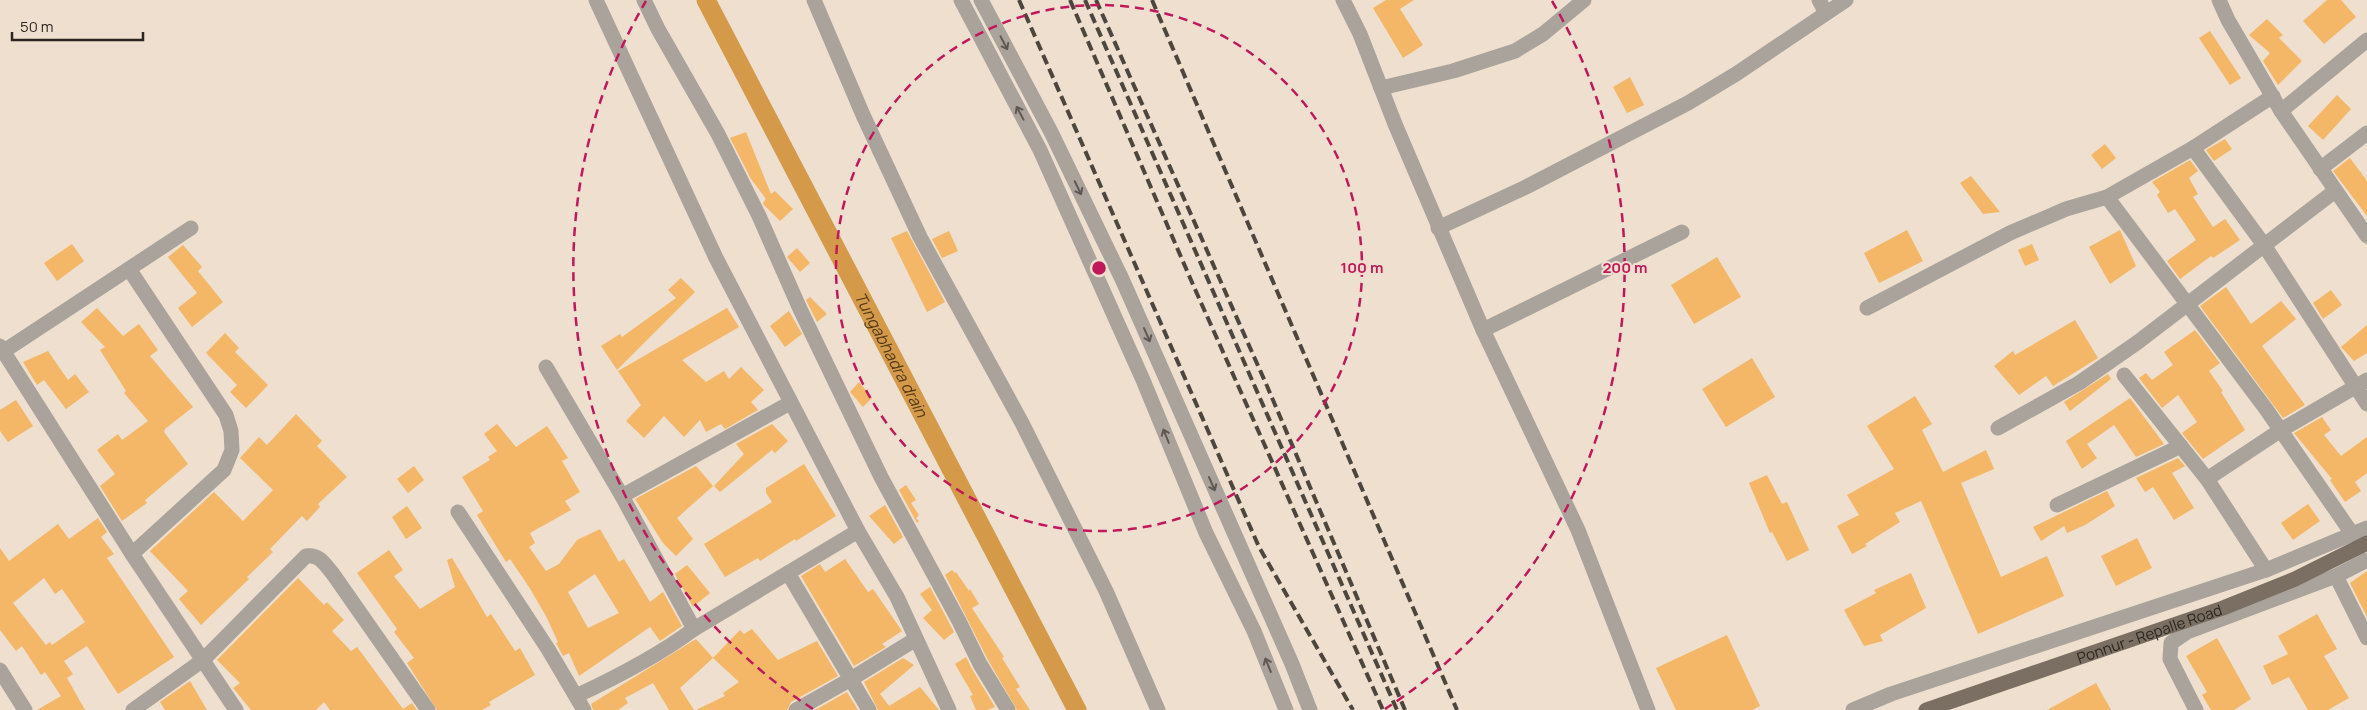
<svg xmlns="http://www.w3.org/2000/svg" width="2367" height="710" font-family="Manrope,sans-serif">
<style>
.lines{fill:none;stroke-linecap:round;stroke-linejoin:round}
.canal{stroke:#d49949;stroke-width:19}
.building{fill:#f3b767;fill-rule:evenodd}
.minor{stroke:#a9a39c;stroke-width:15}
.major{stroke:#7a6f62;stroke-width:15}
.rail{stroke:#4d463e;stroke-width:4;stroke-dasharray:10 5;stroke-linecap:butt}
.oneway{stroke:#5e5852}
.ring{fill:none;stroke:#c2185b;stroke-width:2.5;stroke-dasharray:9 6}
.labels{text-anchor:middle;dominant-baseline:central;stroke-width:4;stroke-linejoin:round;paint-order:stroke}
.street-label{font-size:15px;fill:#2c2620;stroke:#eedfce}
.water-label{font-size:16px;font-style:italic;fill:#523917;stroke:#eedfce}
.centre{fill:#c2185b;stroke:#eedfce;stroke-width:2.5}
.ring-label{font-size:15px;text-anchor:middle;font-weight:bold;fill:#c2185b;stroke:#eedfce;stroke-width:4;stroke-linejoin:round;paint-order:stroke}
</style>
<rect width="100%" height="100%" fill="#eedfce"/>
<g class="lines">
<path class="canal" id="s1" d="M706,0L1077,710"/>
</g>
<g class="building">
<path d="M1386,0H1414L1400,9L1423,45L1403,58L1373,8Z"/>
<path d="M2327,0H2341L2356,17L2324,44L2303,21Z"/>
<path d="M2267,19L2283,35L2279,38L2302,61L2278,85L2263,61L2270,53L2249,35Z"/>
<path d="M2210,31L2241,78L2230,85L2199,38Z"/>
<path d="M1630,77L1644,105L1627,113L1613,87Z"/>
<path d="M2337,95L2351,109L2323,140L2308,126Z"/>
<path d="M746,132L771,194L775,191L793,209L780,221L764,205L763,203L766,199L751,179L730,138Z"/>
<path d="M2225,139L2232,149L2214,161L2206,150Z"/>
<path d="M2105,144L2116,158L2102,169L2091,155Z"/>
<path d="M2350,158L2367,181V216L2333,171Z"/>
<path d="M2190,160L2198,171L2189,178L2198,194L2193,197L2213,227L2225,219L2240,240L2213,258L2211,256L2180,279L2167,261L2196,240L2175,209L2168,213L2157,195L2160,192L2152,182Z"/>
<path d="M1971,176L2000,212L1983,214L1960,183Z"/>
<path d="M1907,230L1923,261L1879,283L1864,253Z"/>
<path d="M2120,230L2136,266L2110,284L2089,247Z"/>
<path d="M907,231L945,302L927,312L891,238Z"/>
<path d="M949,231L958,251L942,258L932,239Z"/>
<path d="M72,244L84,261L57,281L44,263Z"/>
<path d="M2032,244L2039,260L2025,266L2018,250Z"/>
<path d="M183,245L202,267L198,271L223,302L192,327L178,308L197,293L168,257Z"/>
<path d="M797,248L810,263L800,272L787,257Z"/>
<path d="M1717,257L1741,297L1694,324L1671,285Z"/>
<path d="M681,278L695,292L617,370L601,346L620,334L622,337L676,298L668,290Z"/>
<path d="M2226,287L2251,324L2281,301L2296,319L2262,346L2305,405L2283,418L2200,306Z"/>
<path d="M2331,290L2342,305L2323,319L2313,303Z"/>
<path d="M810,297L827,314L817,322L806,300Z"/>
<path d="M97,308L123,336L139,324L158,350L150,356L193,407L165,429L164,432L188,464L145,500L147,503L122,521L100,486L115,474L97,450L118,434L122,440L148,421L124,393L126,391L100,350L105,347L81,322Z"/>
<path d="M727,308L739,327L682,360L706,382L724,371L729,379L741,367L764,390L751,402L758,410L725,429L721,424L706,432L700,420L684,437L664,416L644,438L626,421L641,405L618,371Z"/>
<path d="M789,311L802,334L785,347L770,326Z"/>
<path d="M2075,320L2098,358L2053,386L2046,376L2019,395L1994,366L2013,351L2015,355Z"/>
<path d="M2367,325V353L2354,361L2341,347Z"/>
<path d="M2195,330L2220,363L2209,371L2223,391L2221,392L2245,430L2203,459L2182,433L2197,422L2178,395L2162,408L2139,378L2146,373L2152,380L2173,365L2164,352Z"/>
<path d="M225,333L239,348L235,352L268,385L246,408L230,392L237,385L206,353Z"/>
<path d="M48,351L68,380L75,374L89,392L66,409L44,380L37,385L23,362Z"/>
<path d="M1752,358L1775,397L1726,427L1702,389Z"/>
<path d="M2108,374L2111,379L2070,411L2064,402Z"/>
<path d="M859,382L872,398L863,407L850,392Z"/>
<path d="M1915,396L1932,424L1922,430L1943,472L1986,450L1994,469L1961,483L2001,577L2047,556L2064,596L1978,634L1921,501L1895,513L1900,522L1865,544L1867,546L1852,554L1837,526L1859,515L1847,495L1894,469L1867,426Z"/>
<path d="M2130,398L2164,444L2136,457L2114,425L2087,444L2097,458L2082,469L2066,441Z"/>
<path d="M16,400L33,426L8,442L0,431V410Z"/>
<path d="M296,414L322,441L317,446L347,477L318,504L320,507L307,521L302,516L270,549L273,552L247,577L249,579L201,625L179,599L188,591L150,551L214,492L243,521L273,490L240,458L259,437L267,445Z"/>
<path d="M2322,417L2331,430L2324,435L2341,456L2367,437V473L2355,482L2361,491L2345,502L2330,480L2332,479L2294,433Z"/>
<path d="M497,424L516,447L547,426L568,458L562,461L580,492L565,501L571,510L530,533L535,543L529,547L546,571L559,564L577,540L600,529L619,562L624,559L650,602L663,592L682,626L660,641L650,627L579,676L569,653L563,656L556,643L558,642L546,616L529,587L510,559L506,562L477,515L483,511L462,477L490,460L488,457L497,451L484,434ZM595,574L619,613L588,628L568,592Z"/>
<path d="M772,424L788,441L775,453L772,450L720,492L714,486L744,454L736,444Z"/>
<path d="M2178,458L2185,466L2172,473L2194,508L2174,520L2153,487L2145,492L2136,478Z"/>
<path d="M804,464L836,516L796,541L795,539L760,561L758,558L725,577L704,544L772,502L766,493V488Z"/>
<path d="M414,466L424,480L408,493L397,479Z"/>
<path d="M696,466L713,486L677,518L693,539L676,556L663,543L635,499Z"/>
<path d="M1767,475L1782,504L1787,502L1809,550L1787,561L1772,532L1770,533L1749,483Z"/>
<path d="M906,485L916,500L911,503L919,515L916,518L919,521L917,523L899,490Z"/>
<path d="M2107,491L2115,506L2085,525L2067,533L2064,526L2041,541L2033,527Z"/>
<path d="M2308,504L2320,521L2293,540L2281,523Z"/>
<path d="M885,505L903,537L894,544L869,516Z"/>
<path d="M407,506L422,528L406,539L392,517Z"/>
<path d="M98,518L107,532L101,537L114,554L107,558L174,657L118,694L87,646L64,661L73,674L67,678L85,710H37L61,696L45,672L41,675L22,646L16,651L0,630V548L9,561L58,524L69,539ZM44,578L55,594L62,589L85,622L52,645L50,642L46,645L13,603Z"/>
<path d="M2137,538L2152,568L2116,586L2101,556Z"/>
<path d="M389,550L403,570L394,576L420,609L455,587L447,560L452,558L487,617L491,614L515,651L520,648L535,675L489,702L491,705L482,710H437L407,663L414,658L394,632L397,629L357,573Z"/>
<path d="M845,559L868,592L873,589L902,631L882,644L886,647L854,666L801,576L820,564L825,572Z"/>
<path d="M687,565L710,593L693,607L675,574Z"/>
<path d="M952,570L955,573L956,572L969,591L970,589L979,604L972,608L1004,657L1002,658L1020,687L1016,689L1030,710H1017L988,660L945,575Z"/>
<path d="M2367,571V617L2350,583Z"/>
<path d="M1911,573L1926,608L1880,635L1883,641L1864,646L1844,610L1876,593L1874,590Z"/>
<path d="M298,578L324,605L327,602L344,620L332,631L351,651L357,647L403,709L412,703L417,710H330L324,702L316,710H251L233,688L240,683L217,660Z"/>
<path d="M930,587L954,632L944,640L923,618L932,610L920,594Z"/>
<path d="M2317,614L2337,649L2324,656L2349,698L2328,710H2308L2289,677L2272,685L2263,666L2288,654L2278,636Z"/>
<path d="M752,629L778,660L817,641L838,676L791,702L787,710H696L725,696L723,693L739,682L713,658L740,630L744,634Z"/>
<path d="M1727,635L1760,706L1752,710H1676L1656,668Z"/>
<path d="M2217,638L2251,699L2234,710H2211L2202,695L2207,692L2186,656Z"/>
<path d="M696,639L713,658L680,688L694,710H669L653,683L625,698L628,703L618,710H593L591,704Z"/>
<path d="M966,657L972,669L995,707L987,710H976L970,696L973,695L955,664Z"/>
<path d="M903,658L914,665L880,694L889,706L920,687L939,710H878L864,682Z"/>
<path d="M190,681L207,710H165L160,702Z"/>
<path d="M2096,683L2111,710H2047Z"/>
<path d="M847,692L858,710H815Z"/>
</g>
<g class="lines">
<g class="minor">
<path d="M596,0L716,258L858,531"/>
<path d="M644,0L658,29L718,134L759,216L800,309L881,477L959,621L980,664L1008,710"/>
<path d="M814,0L863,115L920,237L1022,423L1106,591L1158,710"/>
<path d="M961,0L1040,150L1143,380L1206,533L1254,631L1286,710"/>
<path d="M981,0L1051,132L1122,279L1292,664L1310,710"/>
<path d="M1343,0L1360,34L1395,124L1483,330L1578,530L1648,710"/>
<path d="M1819,0L1826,13"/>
<path d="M2219,0L2228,20L2281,111L2367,236"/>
<path d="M1381,88L1453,71L1515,51L1543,34L1584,0"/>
<path d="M2281,111L2367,40"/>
<path d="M2193,148L2264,245L2367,404"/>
<path d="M2320,169L2367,133"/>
<path d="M2107,197L2266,409L2353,535"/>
<path d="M1438,228L1526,187L1688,103L1736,74L1846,0"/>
<path d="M129,269L226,415L231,431L232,450L224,470L132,554"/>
<path d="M1867,308L2010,233L2066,209L2107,197L2193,148L2273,96"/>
<path d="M1483,330L1682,232"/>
<path d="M0,346L132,554L236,710"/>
<path d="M4,351L191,228"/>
<path d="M546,367L622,496L694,629"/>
<path d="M2124,375L2207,479L2266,570"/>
<path d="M1998,428L2079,383L2138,342L2335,191"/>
<path d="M2207,479L2281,430L2367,380"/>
<path d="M622,496L790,403"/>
<path d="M2057,505L2181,446"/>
<path d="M458,512L548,649L584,710"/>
<path d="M788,573L869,710"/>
<path d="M2336,576L2367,638"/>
<path d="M0,670L25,710"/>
<path d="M576,696C617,677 658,656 694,629L858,531L897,597L949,710"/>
<path d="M133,710L203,660L306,556C320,554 325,565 333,574L428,710"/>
<path d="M796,710L851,679L916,639"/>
<path d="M1853,710L1891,694L2266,570L2367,528"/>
<path d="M2196,710L2170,659L2171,643L2187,632L2336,576L2367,560"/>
</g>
<path class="major" id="s2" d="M1926,710L2223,608L2295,579L2367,543"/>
<g class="rail">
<path d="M1019,0L1259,547L1353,710"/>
<path d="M1070,0L1194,287L1383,710"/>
<path d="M1085,0L1397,710"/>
<path d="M1096,0L1267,386L1405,710"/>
<path d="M1152,0L1457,710"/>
</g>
</g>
<defs><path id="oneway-shaft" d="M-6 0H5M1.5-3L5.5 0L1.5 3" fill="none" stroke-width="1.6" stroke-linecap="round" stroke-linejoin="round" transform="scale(1.25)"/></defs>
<g class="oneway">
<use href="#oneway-shaft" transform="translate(1004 43) rotate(62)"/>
<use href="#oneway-shaft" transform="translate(1020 113) rotate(-118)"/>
<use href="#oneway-shaft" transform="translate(1078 188) rotate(64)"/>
<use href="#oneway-shaft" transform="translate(1147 335) rotate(66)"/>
<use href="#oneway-shaft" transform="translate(1166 436) rotate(-112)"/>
<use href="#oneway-shaft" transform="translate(1212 484) rotate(66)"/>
<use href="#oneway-shaft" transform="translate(1268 665) rotate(-112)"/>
</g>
<g class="ring">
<circle cx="1099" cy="268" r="263"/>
<path d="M813 709A526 526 0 0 1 646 1M1552 1A526 526 0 0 1 1385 709"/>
</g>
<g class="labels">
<g class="street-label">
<text stroke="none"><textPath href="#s2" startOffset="236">Ponnur - Repalle Road</textPath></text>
</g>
<g class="water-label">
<text stroke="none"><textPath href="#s1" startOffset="400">Tungabhadra drain</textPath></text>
</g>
</g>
<circle cx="1099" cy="268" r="8" class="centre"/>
<g class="ring-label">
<text x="1362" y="273">100 m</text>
<text x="1625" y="273">200 m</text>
</g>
<path d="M12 32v8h131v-8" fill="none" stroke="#2c2620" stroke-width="2.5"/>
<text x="20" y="32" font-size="15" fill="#2c2620" stroke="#eedfce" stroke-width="4" paint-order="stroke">50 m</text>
</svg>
